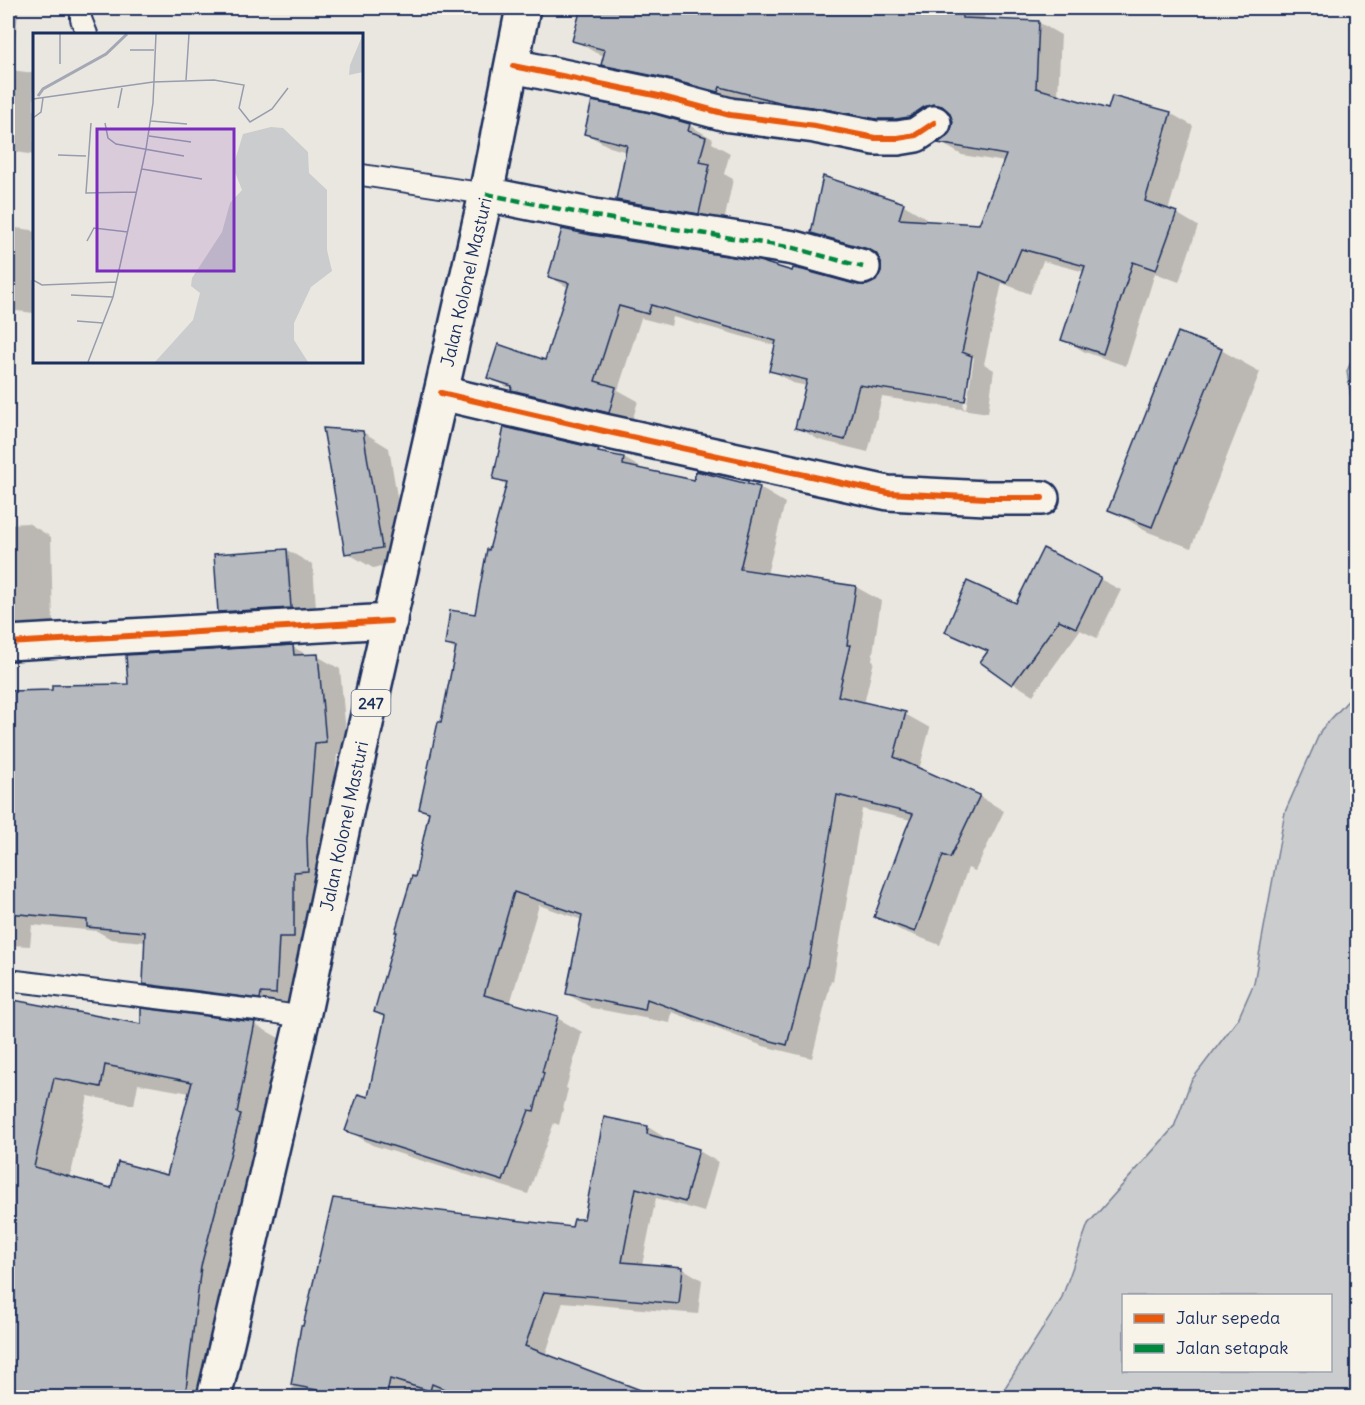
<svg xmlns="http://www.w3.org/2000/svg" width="1365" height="1405" font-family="Delius,sans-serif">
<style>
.green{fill:#cbcccd;stroke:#737e96;stroke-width:1.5;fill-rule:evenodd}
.shadow{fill:#0003;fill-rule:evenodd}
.building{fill:#b6babf;stroke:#1b2f5e;stroke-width:1.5;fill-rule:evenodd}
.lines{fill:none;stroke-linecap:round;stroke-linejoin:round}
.service-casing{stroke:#1b2f5e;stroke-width:24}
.minor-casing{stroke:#1b2f5e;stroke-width:38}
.primary-casing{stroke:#1b2f5e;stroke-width:38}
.service{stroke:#f7f3e8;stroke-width:20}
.minor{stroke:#f7f3e8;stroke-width:33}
.primary{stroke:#f7f3e8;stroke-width:33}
.quiet{stroke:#00873e;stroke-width:4.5;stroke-dasharray:9 4.5;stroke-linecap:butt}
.cycleway-casing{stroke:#f7f3e8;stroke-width:10}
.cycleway{stroke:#e8590c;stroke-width:6}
.labels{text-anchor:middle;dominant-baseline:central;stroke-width:4.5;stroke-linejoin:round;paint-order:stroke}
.shield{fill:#f7f3e8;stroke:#5d6a87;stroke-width:1.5}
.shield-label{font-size:16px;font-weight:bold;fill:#1b2f5e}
.street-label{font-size:18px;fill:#1b2f5e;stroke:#f7f3e8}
.inset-river{fill:none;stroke:#a3a8b4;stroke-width:3}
.inset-road{fill:none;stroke:#979dac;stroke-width:1.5}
.view{fill:#7b2cbf;fill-opacity:0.15;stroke:#7b2cbf;stroke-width:3}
.inset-edge{fill:none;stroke:#1b2f5e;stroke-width:3}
</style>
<rect width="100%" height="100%" fill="#eae7e0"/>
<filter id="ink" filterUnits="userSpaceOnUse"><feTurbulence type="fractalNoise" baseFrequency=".0167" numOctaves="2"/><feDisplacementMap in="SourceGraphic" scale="12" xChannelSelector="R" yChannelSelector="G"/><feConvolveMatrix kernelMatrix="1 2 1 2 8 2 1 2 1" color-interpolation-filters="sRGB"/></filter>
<g filter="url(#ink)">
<g class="green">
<path d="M1357,349V441L1347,371Z"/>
<path d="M1357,691V1397H999L1061,1300L1088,1224L1174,1127L1191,1081L1238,1019L1254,983L1285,812L1321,730ZM1124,1296H1330V1370H1124Z"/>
</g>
<g class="shadow">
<path d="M8,8H19L11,70L34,73V155L17,152L8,147Z"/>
<path d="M583,8H634L641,9V8H985L984,21L1038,22L1061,35L1058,96L1109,111L1170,113L1193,126L1168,211L1176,213L1198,226L1179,282L1155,273L1126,366L1085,352L1063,339L1085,272L1043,261L1030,294L1002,283L984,364L994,370L988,413L882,397L868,452L819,440L797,427L807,386L793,383L771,370L776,346L673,317L671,326L641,318L618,390L638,401L631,425L535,402L489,377L546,362L569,288L550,277L794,273L858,287H868L877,282L883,272L880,258L835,245L812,232L824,178L904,205L926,218L925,222L980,225L1005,162L962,155L941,143L952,133L954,122L953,118L947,119L932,129L811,116L742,99L741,104L625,77L603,64L605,56L596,53L574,40ZM970,357H974L966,409L963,408Z"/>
<path d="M689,125L713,139L712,143L730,153L724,174L733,179L723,227L642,214L617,200L627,152L610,147L586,134Z"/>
<path d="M8,227L32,230L34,232V313L8,310Z"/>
<path d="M1221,350L1260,372L1191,548L1148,532L1110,509Z"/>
<path d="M505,429L599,451L607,455L624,458L646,471L695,481L698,473L760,488L785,503L767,574L856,587L881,601L872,660L874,661L864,704L905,714L930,728L919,770L979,796L1004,811L975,871L968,868L940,945L900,930L876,916L911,820L862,809L833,982L831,981L812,1058L763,1046L672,1012L670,1023L592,1008L567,994L582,920L539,905L510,1004L557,1018L582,1032L566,1088L568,1089L559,1125L554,1123L528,1194L372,1145L347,1130L369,1099L386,1018L376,1012L416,879L430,814L420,808L442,724L457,651L447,645L477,616L490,551L507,485L495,478Z"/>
<path d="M363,432L389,448L408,563L373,568L347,553Z"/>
<path d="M28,523L51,537L53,624L8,625V524Z"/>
<path d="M287,550L313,565L317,622L246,626L220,611Z"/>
<path d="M1044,550L1121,590L1097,638L1080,630L1033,695L1013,683L988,652L967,643L947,632L1016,605Z"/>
<path d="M293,647L309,656H317L340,669L348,754L337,755L329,853L298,1006L167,996L144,983L146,942L111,939L97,931L32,925L30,946L8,945V692H53L130,685Z"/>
<path d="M8,1000L142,1026L254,1024L288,1043L221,1398H8ZM138,1084L190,1093L169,1177L112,1190L70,1179L88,1096L134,1105Z"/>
<path d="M605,1119L648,1127L667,1139V1142L699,1151L718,1162L704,1212L656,1198L642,1265L682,1268L702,1280L698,1314L563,1302L545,1356L655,1398H269V1394L291,1396L302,1328L573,1229L585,1221Z"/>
</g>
<g class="building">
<path d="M581,8H962V18L1039,21L1036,88L1108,109L1112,96L1171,112L1145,201L1177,212L1156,270L1133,262L1103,354L1061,340L1085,266L1021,249L1007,283L980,272L962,352L972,356L965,401L859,385L845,440L795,428L807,380L769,371L776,341L651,305L648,314L619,306L595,381L616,387L609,413L511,390L512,386L487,378L498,344L545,360L569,283L548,277L562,229L591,235L759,261L792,271L793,268L803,270L858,285H867L876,281L881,271V262L876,253L868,249L811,233L823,176L904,203L899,219L979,224L1006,155L938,143L945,138L950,132L953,122L949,112L942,106L933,104L924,107L909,117L896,119H877L819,108L787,104L720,87L718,92L664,78L601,65L605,50L572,41Z"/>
<path d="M592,101L655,114L690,124L688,131L706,137L699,162L710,164L699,214L616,200L627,145L584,134Z"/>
<path d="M1178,332L1222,349L1152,527L1108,510Z"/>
<path d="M504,427L599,449L598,452L624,457L623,465L694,480L696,471L760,487L740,569L856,586L847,645H850L838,696L906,712L894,757L980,795L950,858L943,855L915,932L874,917L906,829L913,814L837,795L808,968H807L787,1045L737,1032L647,999L645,1010L566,994L582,915L514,892L484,995L558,1016L542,1072L544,1073L534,1111L529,1110L503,1181L345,1131L358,1094L368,1097L385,1016L374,1012L397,932H395L412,876L415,877L429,812L419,809L438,722H441L456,647L445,645L450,610L475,614L487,549L489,550L507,482L493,479Z"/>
<path d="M323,428L363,431L382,548L345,554Z"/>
<path d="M1043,548L1101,577L1076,628L1059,620L1012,685L980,662L988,651L945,632L967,581L1016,603Z"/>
<path d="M287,549L291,608L218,612L214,554Z"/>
<path d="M293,645L294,655L318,654L326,742L315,743L307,839L308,871L294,872V937H279L276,994L261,993L260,999L143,984L145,932L87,927V920L8,913V691L52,690V685L128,684L126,655Z"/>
<path d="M8,999L141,1024V1008L255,1022L237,1113L241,1114L201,1266L185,1398H79L8,1394ZM105,1065L192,1082L167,1175L118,1162L111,1188L34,1167L54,1078L101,1087Z"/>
<path d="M604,1117L648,1126L647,1134L699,1149L685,1202L636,1188L622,1262L683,1267L679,1304L544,1292L525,1346L651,1394L650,1398H466L432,1384L430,1391L390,1379L386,1398H359L291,1385L301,1326H303L333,1198L572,1227L574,1219H584Z"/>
</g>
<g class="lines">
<defs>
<g id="service">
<path d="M81,8V19L87,34"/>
<path d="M362,175L486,194"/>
<path d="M8,980L271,1012L303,1017"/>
</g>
<g id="minor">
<path d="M513,66L659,96L730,115L815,126L875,138H898L916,135L934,123"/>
<path d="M486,194L594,216L794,248L863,267"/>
<path d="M441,393L604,431L888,493L986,498H1042"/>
<path d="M8,643L390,621"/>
</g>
<path id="primary" d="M214,1398L303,1017L348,803L486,194L523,8"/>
</defs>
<use href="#service" class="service-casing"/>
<use href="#minor" class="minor-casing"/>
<use href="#primary" class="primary-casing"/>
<use href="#service" class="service"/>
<use href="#minor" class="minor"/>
<use href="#primary" class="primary"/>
<path class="quiet" d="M486,194L594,216L794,248L863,267"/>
<defs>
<g id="cycleway">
<path d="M513,66L659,96L730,115L815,126L875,138H898L916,135L934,123"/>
<path d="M441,393L604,431L888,493L986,498H1042"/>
<path d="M8,643L390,621"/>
</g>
</defs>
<use href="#cycleway" class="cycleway-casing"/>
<use href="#cycleway" class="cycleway"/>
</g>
</g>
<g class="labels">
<rect class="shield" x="351.5" y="690" width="39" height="26" rx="4.5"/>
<g class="shield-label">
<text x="371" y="703">247</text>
</g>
<g class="street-label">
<text transform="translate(466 282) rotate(-77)">Jalan Kolonel Masturi</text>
<text transform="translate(344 826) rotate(-78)">Jalan Kolonel Masturi</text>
</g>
</g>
<g transform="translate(33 33)">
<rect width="330" height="330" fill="#eae7e0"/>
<path d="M330,1V39L316,42L317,32ZM238,94L250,95L275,119L276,140L294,157V217L299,238L278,254L261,290V307L275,329H122L160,287L167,260L158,253L159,245L189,199L197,170L209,157L200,134L210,101Z" fill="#cbcccd"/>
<path class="inset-river" d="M5,63L10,56L73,21L94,1"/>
<path class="inset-road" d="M27,1V31M97,17H121M153,47L156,1M0,66L120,49L181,47L211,52L206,75L217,89L239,76L255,55M85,75L89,55M0,85L8,79L10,65M118,88L154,91M58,90L53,160L103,159M72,90L75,105L83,111L151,123M116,103L158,109M25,122L53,123M109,136L169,146M54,208L61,195L95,199M0,247L9,252L83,249M38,262L80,264M44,288L70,290M55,329L80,264L113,116L120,70L123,1"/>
<path class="view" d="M64,96H201V238H64Z"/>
<rect width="330" height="330" class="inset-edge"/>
</g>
<rect width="1365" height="1405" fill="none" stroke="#f7f3e8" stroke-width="30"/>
<rect x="15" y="15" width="1335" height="1375" fill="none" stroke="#1b2f5e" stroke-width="2" filter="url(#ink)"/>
<rect x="1122" y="1294" width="210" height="78" fill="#f7f3e8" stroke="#9fa5b1" stroke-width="1.5"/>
<rect x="1134" y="1314" width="30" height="9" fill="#e8590c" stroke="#9fa5b1" stroke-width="1.5"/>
<text x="1176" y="1324" font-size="18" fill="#1b2f5e">Jalur sepeda</text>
<rect x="1134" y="1344" width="30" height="9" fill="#00873e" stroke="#9fa5b1" stroke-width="1.5"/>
<text x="1176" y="1354" font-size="18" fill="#1b2f5e">Jalan setapak</text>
</svg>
